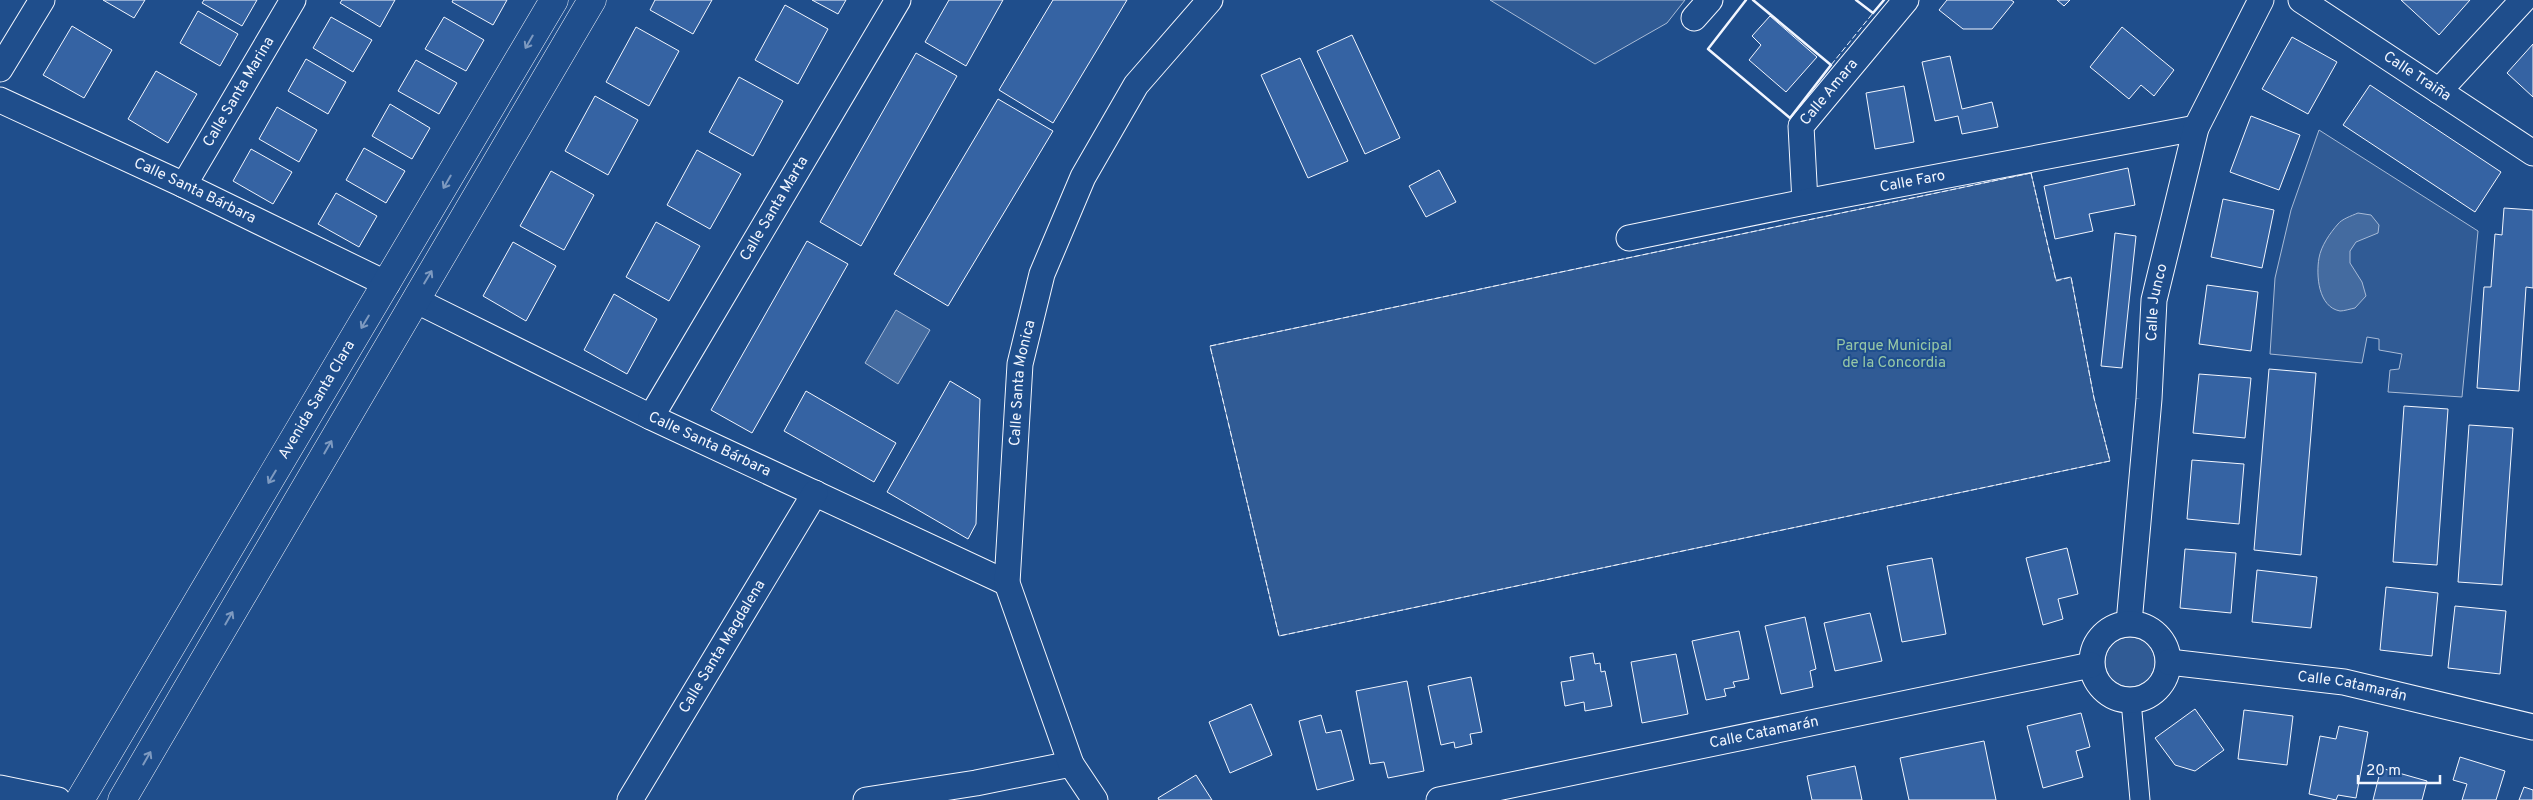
<svg xmlns="http://www.w3.org/2000/svg" width="2533" height="800" font-family="Overpass,sans-serif">
<style>
.built{fill:#305b95;stroke:#a8bbd7}
.water{fill:#446ba0;stroke:#a8bbd7}
.building{fill:#3563a3;stroke:#f2f6ff}
.lines{fill:none;stroke-linecap:round;stroke-linejoin:round}
.pedestrian-casing{stroke:#f2f6ff;stroke-width:21}
.minor-casing{stroke:#f2f6ff;stroke-width:27}
.tertiary-casing{stroke:#f2f6ff;stroke-width:29}
.pedestrian{stroke:#1f4e8c;stroke-width:19}
.minor{stroke:#1f4e8c;stroke-width:25}
.tertiary{stroke:#1f4e8c;stroke-width:28}
.fence{stroke:#f2f6ff;stroke-width:1;stroke-dasharray:6 2.5;stroke-linecap:butt}
.wall{stroke:#f2f6ff;stroke-width:2.5}
.oneway{stroke:#7e9ac0}
.labels{text-anchor:middle;dominant-baseline:central;stroke-width:4;stroke-linejoin:round;paint-order:stroke}
.street-label{font-size:15px;fill:#f2f6ff;stroke:#1f4e8c}
.park-label{font-size:15px;fill:#97c8a6;stroke:#1f4e8c}
</style>
<rect width="100%" height="100%" fill="#1f4e8c"/>
<g class="built">
<path d="M1490,0H1685L1667,23L1595,64Z"/>
<path d="M2319,130L2478,231L2462,397L2388,392L2390,370L2399,369L2402,354L2379,350V339L2367,337L2362,363L2270,354L2275,278L2291,210Z"/>
<path d="M2031,173L2056,280L2071,277L2094,398L2110,461L1279,636L1210,346Z"/>
<circle cx="2130" cy="662" r="25"/>
</g>
<g class="water">
<path d="M2358,213L2371,215L2379,225L2378,233L2356,242L2350,251V263L2362,282L2366,296L2355,308C2350,309 2344,311 2340,311C2318,307 2316,275 2319,258C2321,246 2330,233 2338,224C2342,219 2351,216 2358,213Z"/>
<path d="M896,310L930,330L898,384L865,363Z"/>
</g>
<g class="building">
<path d="M103,0H145L134,18Z"/>
<path d="M204,0H257L242,26L202,3Z"/>
<path d="M342,0H395L380,27L340,3Z"/>
<path d="M453,0H507L493,25L452,2Z"/>
<path d="M655,0H712L693,34L650,10Z"/>
<path d="M812,0H846L838,14Z"/>
<path d="M949,0H1003L966,66L925,42Z"/>
<path d="M1053,0H1127L1053,123L999,90Z"/>
<path d="M1947,0H2011L2014,2L1992,29H1963L1939,10Z"/>
<path d="M2057,0H2070L2064,6Z"/>
<path d="M2401,0H2470L2439,35Z"/>
<path d="M785,5L828,29L798,84L755,60Z"/>
<path d="M198,11L238,34L220,66L180,43Z"/>
<path d="M1770,16L1817,57L1786,92L1749,60L1761,45L1752,36Z"/>
<path d="M331,17L372,40L353,72L313,48Z"/>
<path d="M444,17L484,40L466,71L425,49Z"/>
<path d="M72,26L112,50L84,98L43,75Z"/>
<path d="M636,27L679,51L649,106L606,82Z"/>
<path d="M2122,27L2174,70L2154,96L2141,85L2129,99L2090,67Z"/>
<path d="M1352,35L1400,138L1365,154L1317,51Z"/>
<path d="M2292,37L2337,62L2308,114L2262,89Z"/>
<path d="M2533,44V97L2507,73Z"/>
<path d="M916,53L957,76L861,246L820,222Z"/>
<path d="M1950,56L1962,109L1992,102L1998,127L1962,134L1958,116L1935,121L1922,62Z"/>
<path d="M1300,58L1348,161L1308,178L1261,75Z"/>
<path d="M306,59L346,82L328,114L288,91Z"/>
<path d="M416,60L457,83L439,114L398,91Z"/>
<path d="M156,71L197,94L168,143L128,119Z"/>
<path d="M739,77L783,101L753,156L709,132Z"/>
<path d="M2370,85L2501,172L2475,212L2343,125Z"/>
<path d="M1904,86L1914,142L1875,149L1866,93Z"/>
<path d="M595,96L638,120L608,175L565,151Z"/>
<path d="M998,99L1053,131L948,306L894,274Z"/>
<path d="M390,104L430,128L412,159L372,136Z"/>
<path d="M277,107L317,130L299,162L259,139Z"/>
<path d="M2251,116L2300,135L2279,190L2230,172Z"/>
<path d="M364,148L405,171L386,203L346,180Z"/>
<path d="M251,149L292,172L273,204L233,181Z"/>
<path d="M697,150L741,174L710,229L667,205Z"/>
<path d="M2128,168L2135,205L2089,214L2093,231L2055,239L2044,186Z"/>
<path d="M1439,170L1456,202L1426,217L1409,186Z"/>
<path d="M551,171L594,195L564,250L520,226Z"/>
<path d="M336,193L377,216L359,247L318,224Z"/>
<path d="M2223,199L2274,210L2262,268L2211,257Z"/>
<path d="M2504,208L2533,210V288L2526,287L2519,391L2477,388L2484,287H2491L2495,234L2502,235Z"/>
<path d="M656,222L700,246L669,301L626,277Z"/>
<path d="M2115,233L2136,236L2122,368L2101,366Z"/>
<path d="M807,241L848,264L752,433L711,410Z"/>
<path d="M513,242L556,266L526,321L483,296Z"/>
<path d="M2207,285L2258,292L2251,351L2199,344Z"/>
<path d="M614,294L657,319L627,374L584,350Z"/>
<path d="M2269,369L2316,373L2301,555L2254,550Z"/>
<path d="M2199,374L2251,378L2245,438L2193,433Z"/>
<path d="M950,381L980,399L976,524L968,539L887,492Z"/>
<path d="M806,391L896,443L874,482L784,431Z"/>
<path d="M2404,406L2448,409L2437,565L2393,562Z"/>
<path d="M2469,425L2513,428L2502,585L2458,582Z"/>
<path d="M2192,460L2244,464L2239,524L2187,519Z"/>
<path d="M2067,548L2078,594L2058,599L2063,619L2043,625L2026,558Z"/>
<path d="M2185,549L2236,553L2231,613L2180,608Z"/>
<path d="M1932,558L1946,634L1902,642L1887,566Z"/>
<path d="M2257,570L2317,577L2311,628L2252,622Z"/>
<path d="M2386,587L2438,593L2432,656L2380,650Z"/>
<path d="M2455,606L2506,611L2500,674L2448,668Z"/>
<path d="M1870,613L1882,661L1835,671L1824,623Z"/>
<path d="M1805,617L1816,669L1810,671L1813,687L1781,694L1765,626Z"/>
<path d="M1739,631L1749,679L1733,682L1735,687L1724,689L1726,696L1706,700L1692,641Z"/>
<path d="M1593,653L1595,664L1600,663L1601,672L1605,671L1612,706L1585,711L1584,702L1565,706L1561,682L1574,680L1570,657Z"/>
<path d="M1676,654L1688,714L1642,723L1631,662Z"/>
<path d="M1471,677L1482,732L1470,734L1472,744L1455,748L1454,742L1441,745L1428,686Z"/>
<path d="M1407,681L1424,771L1388,778L1384,762L1370,764L1356,691Z"/>
<path d="M1251,704L1272,755L1230,773L1209,722Z"/>
<path d="M2195,709L2224,750L2195,771L2175,765L2155,738Z"/>
<path d="M2244,710L2293,716L2287,765L2238,759Z"/>
<path d="M2081,713L2090,747L2076,751L2083,777L2043,788L2027,726Z"/>
<path d="M1321,715L1326,733L1341,730L1354,780L1317,790L1299,721Z"/>
<path d="M2339,726L2368,732L2356,798L2338,795L2336,800L2309,794L2320,736L2336,739Z"/>
<path d="M1984,741L1996,800H1909L1900,758Z"/>
<path d="M2460,757L2505,771L2496,800H2462L2467,784L2453,780Z"/>
<path d="M1855,766L1862,800H1812L1807,776Z"/>
<path d="M2381,768L2427,781L2422,800H2373Z"/>
<path d="M1196,775L1212,800H1159L1158,798Z"/>
<path d="M2524,787L2533,790V800H2519Z"/>
</g>
<g class="lines">
<defs>
<path id="pedestrian" d="M2131,701L2140,800"/>
<g id="minor">
<path id="s1" d="M2301,0L2533,153"/>
<path d="M1694,18L1710,0"/>
<path d="M0,69L42,0"/>
<path d="M2439,91L2523,0"/>
<path id="s2" d="M0,100L184,185L387,284"/>
<path id="s3" d="M184,185L293,0"/>
<path id="s4" d="M1805,202L1801,126L1906,0"/>
<path id="s5" d="M1629,238L1805,202L2196,128"/>
<path id="s6" d="M415,300L651,417L1007,583"/>
<path id="s7" d="M651,417L898,0"/>
<path id="s8" d="M2129,623L2149,399L2154,300L2196,128L2261,0"/>
<circle cx="2130" cy="662" r="38"/>
<path id="s9" d="M2169,662L2344,682L2533,727"/>
<path d="M0,788L58,800"/>
<path id="s10" d="M630,800L815,493"/>
<path d="M866,800L976,783L1071,764"/>
<path id="s11" d="M1095,800L1071,764L1007,583L1020,364L1042,274L1083,177L1136,85L1210,0"/>
<path id="s12" d="M1439,800L2091,665"/>
</g>
<g id="tertiary">
<path id="s13" d="M80,800L554,0"/>
<path d="M122,800L592,0"/>
</g>
</defs>
<use href="#pedestrian" class="pedestrian-casing"/>
<use href="#minor" class="minor-casing"/>
<use href="#tertiary" class="tertiary-casing"/>
<use href="#pedestrian" class="pedestrian"/>
<use href="#minor" class="minor"/>
<use href="#tertiary" class="tertiary"/>
<g class="fence">
<path d="M1831,65L1873,13"/>
<path d="M2031,173L2056,281L2071,277L2094,398L2110,461L1279,636L1210,346Z"/>
</g>
<g class="wall">
<path d="M1746,0L1708,49L1790,118L1831,65L1753,0"/>
<path d="M1856,0L1873,13L1884,0"/>
</g>
</g>
<defs><path id="oneway-shaft" d="M-6 0H5M1.5-3L5.5 0L1.5 3" fill="none" stroke-width="1.6" stroke-linecap="round" stroke-linejoin="round" transform="scale(1.25)"/></defs>
<g class="oneway">
<use href="#oneway-shaft" transform="translate(529 42) rotate(120)"/>
<use href="#oneway-shaft" transform="translate(447 182) rotate(120)"/>
<use href="#oneway-shaft" transform="translate(428 277) rotate(-59)"/>
<use href="#oneway-shaft" transform="translate(365 322) rotate(121)"/>
<use href="#oneway-shaft" transform="translate(328 447) rotate(-60)"/>
<use href="#oneway-shaft" transform="translate(272 477) rotate(121)"/>
<use href="#oneway-shaft" transform="translate(229 618) rotate(-60)"/>
<use href="#oneway-shaft" transform="translate(147 758) rotate(-60)"/>
</g>
<g class="labels">
<g class="street-label">
<text stroke="none"><textPath href="#s1" startOffset="139">Calle Traiña</textPath></text>
<text stroke="none"><textPath href="#s3" startOffset="108">Calle Santa Marina</textPath></text>
<text stroke="none"><textPath href="#s4" startOffset="120">Calle Amara</textPath></text>
<text stroke="none"><textPath href="#s5" startOffset="289">Calle Faro</textPath></text>
<text stroke="none"><textPath href="#s2" startOffset="215">Calle Santa Bárbara</textPath></text>
<text stroke="none"><textPath href="#s7" startOffset="242">Calle Santa Marta</textPath></text>
<text stroke="none"><textPath href="#s8" startOffset="322">Calle Junco</textPath></text>
<text stroke="none"><textPath href="#s11" startOffset="436">Calle Santa Monica</textPath></text>
<text stroke="none"><textPath href="#s13" startOffset="465">Avenida Santa Clara</textPath></text>
<text stroke="none"><textPath href="#s6" startOffset="328">Calle Santa Bárbara</textPath></text>
<text stroke="none"><textPath href="#s10" startOffset="179">Calle Santa Magdalena</textPath></text>
<text stroke="none"><textPath href="#s9" startOffset="185">Calle Catamarán</textPath></text>
<text stroke="none"><textPath href="#s12" startOffset="332">Calle Catamarán</textPath></text>
</g>
<g class="park-label">
<text x="1894" y="346">Parque Municipal<tspan x="1894" dy="17">de la Concordia</tspan></text>
</g>
</g>
<path d="M2358 775v8h82v-8" fill="none" stroke="#f2f6ff" stroke-width="2.5"/>
<text x="2366" y="775" font-size="15" fill="#f2f6ff" stroke="#1f4e8c" stroke-width="4" paint-order="stroke">20 m</text>
</svg>
